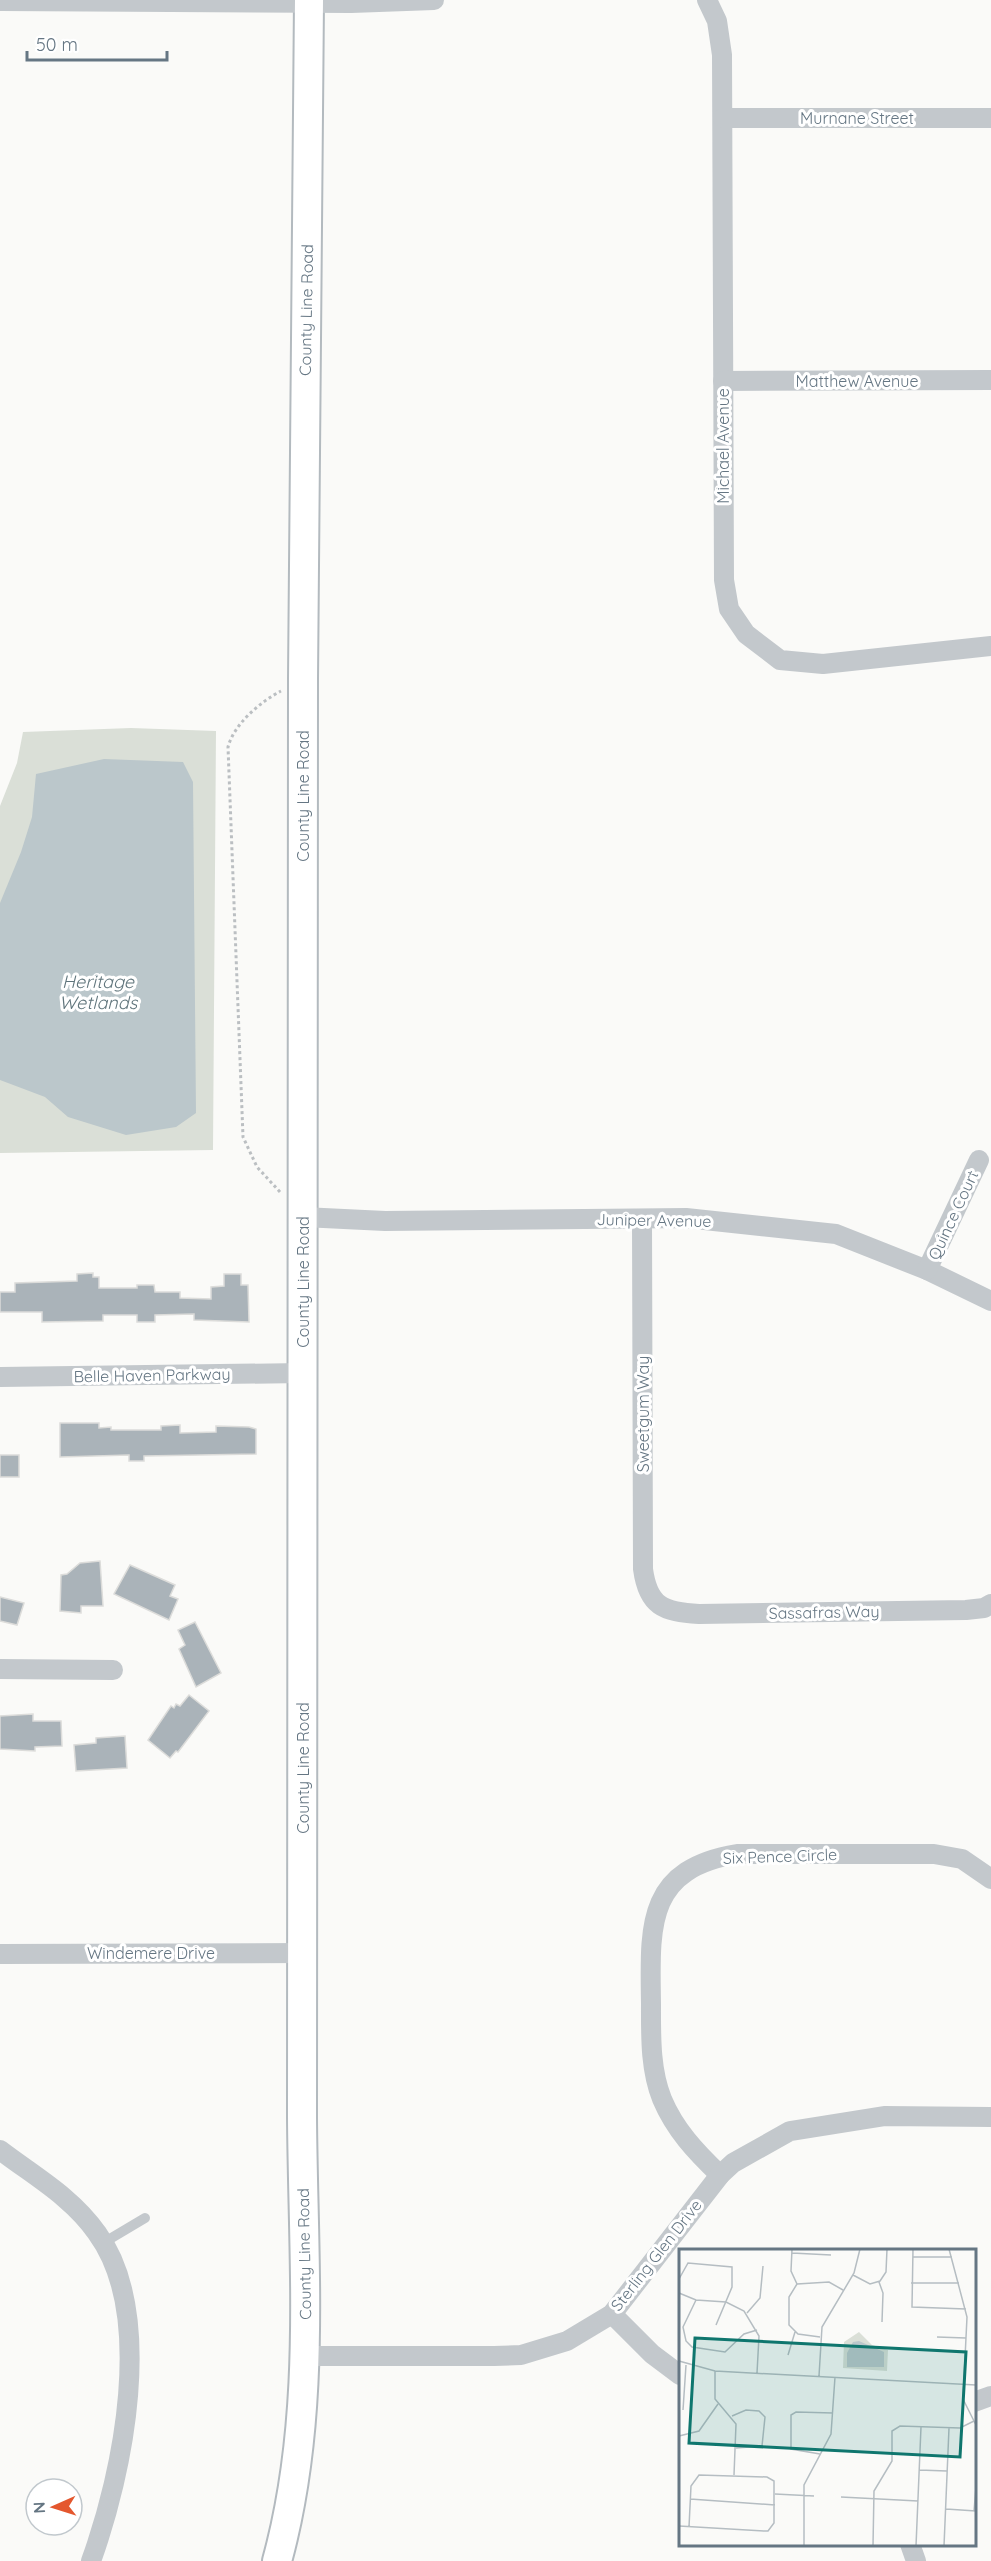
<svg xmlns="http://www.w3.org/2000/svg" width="991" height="2561" font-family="Quicksand,sans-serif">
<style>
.green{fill:#dadfd7}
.water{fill:#bbc7cb}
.building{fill:#aab3b9;stroke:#dcdcda;stroke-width:1.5}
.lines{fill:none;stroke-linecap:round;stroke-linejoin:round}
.secondary-casing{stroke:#b3babf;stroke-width:32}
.path{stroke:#bbbfc2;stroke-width:3;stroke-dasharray:3 3;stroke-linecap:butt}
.lane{stroke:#c3c8cc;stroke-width:10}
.street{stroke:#c3c8cc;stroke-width:20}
.secondary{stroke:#fff;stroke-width:28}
.labels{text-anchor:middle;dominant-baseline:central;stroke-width:6;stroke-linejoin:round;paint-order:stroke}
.street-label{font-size:16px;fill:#657683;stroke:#fff}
.water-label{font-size:18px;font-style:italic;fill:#60757c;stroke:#fff}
.inset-road{fill:none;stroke:#b5bdc2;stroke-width:1.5}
.view{fill:#0f766e;fill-opacity:0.15;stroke:#0f766e;stroke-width:3}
.inset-edge{fill:none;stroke:#657683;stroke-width:3}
</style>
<rect width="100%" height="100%" fill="#fafaf8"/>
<path class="green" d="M131,728L216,731L213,1150L0,1153V806L17,763L23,732Z"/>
<path class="water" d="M104,759L183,762L193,782L196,1113L176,1127L126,1135L68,1117L45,1097L0,1080V903L21,852L32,817L36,774Z"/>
<g class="building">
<path d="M93,1273V1277H99V1288H137V1285H154L155,1292H180V1298L211,1299V1287L224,1286V1274H241V1285H248L249,1322L194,1320V1314L155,1315V1322H137V1315H103V1321L42,1322V1312H0V1292H15V1283L77,1281V1274Z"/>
<path d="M60,1423H99V1428L111,1427V1430H161V1426L180,1425V1433L216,1432V1426L249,1427L256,1429V1454L144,1456V1461H129V1455L60,1457Z"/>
<rect x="0" y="1455" width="19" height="22"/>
<path d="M100,1561L103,1606H81V1613L60,1611L61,1575L67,1574L80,1563Z"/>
<path d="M130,1565L175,1585L170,1596L178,1599L169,1620L114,1594Z"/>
<path d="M0,1597L24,1603L17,1625L0,1621Z"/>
<path d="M195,1622L221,1673L196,1687L179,1649L185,1645L178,1630Z"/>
<path d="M189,1695L209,1711L178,1752L176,1751L170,1758L148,1740L171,1706L174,1708L176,1704L180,1706Z"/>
<path d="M33,1714V1721H61L62,1746L35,1747V1751L0,1749V1716Z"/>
<path d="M125,1736L127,1768L76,1771L74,1745L96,1743V1738Z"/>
</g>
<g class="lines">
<defs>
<path id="secondary" d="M277,2561C317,2416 303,2265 302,2117L303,679L309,0"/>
</defs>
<use href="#secondary" class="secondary-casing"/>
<path class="path" d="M280,1192L257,1167L243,1137L228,747C234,724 260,702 281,691"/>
<path class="lane" d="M103,2243L145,2218"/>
<g class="street">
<path d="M707,0L717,21L722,55L724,580L729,609L746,634L780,660L823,664L991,646"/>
<path d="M0,1L351,3L434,0"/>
<path d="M723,118H991"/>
<path d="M723,381L991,380"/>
<path d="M303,1217L385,1221L686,1218L836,1234L927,1270L991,1301"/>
<path d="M642,1220L643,1569C648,1606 663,1612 699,1614L966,1610L984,1608L991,1604"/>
<path d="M927,1270L979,1160"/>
<path d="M0,1377L303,1373"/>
<path d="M0,1669L113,1670"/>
<path d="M0,1954L303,1953"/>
<path d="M0,2150C34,2176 72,2197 97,2233C156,2314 123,2473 91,2561"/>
<path d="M720,2175C696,2152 675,2130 662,2099C650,2069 651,2035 651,2004C650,1927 645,1869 737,1854H934L962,1859L991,1879"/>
<path d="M612,2314L652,2354L680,2375"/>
<path d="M306,2356H494L521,2355L567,2341L612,2314L720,2175L733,2163L790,2131L884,2116L991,2117"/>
<path d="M974,2402L991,2396"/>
<path d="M910,2544L916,2561"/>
</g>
<use href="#secondary" class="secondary"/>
</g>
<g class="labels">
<g class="street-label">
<text x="857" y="118">Murnane Street</text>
<text transform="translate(306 310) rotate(-89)">County Line Road</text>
<text x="857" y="381">Matthew Avenue</text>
<text transform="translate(723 446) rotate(-90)">Michael Avenue</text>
<text transform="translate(303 796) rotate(-90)">County Line Road</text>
<text transform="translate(953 1215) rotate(-65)">Quince Court</text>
<text transform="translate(654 1220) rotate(1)">Juniper Avenue</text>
<text transform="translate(303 1282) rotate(-90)">County Line Road</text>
<text transform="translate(152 1375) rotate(-1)">Belle Haven Parkway</text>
<text transform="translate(643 1414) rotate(-90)">Sweetgum Way</text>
<text transform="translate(824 1612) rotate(-1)">Sassafras Way</text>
<text transform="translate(303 1768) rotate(-90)">County Line Road</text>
<text transform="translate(780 1856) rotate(-2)">Six Pence Circle</text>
<text x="151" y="1953">Windemere Drive</text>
<text transform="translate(304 2254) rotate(-91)">County Line Road</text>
<text transform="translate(656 2255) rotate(-52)">Sterling Glen Drive</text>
</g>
<g class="water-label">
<text x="98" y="981">Heritage<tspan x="98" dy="21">Wetlands</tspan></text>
</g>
</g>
<g transform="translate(679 2249)">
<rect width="297" height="297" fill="#fafaf8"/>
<path d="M180,83L193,96L209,101L208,122L164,119L165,93Z" fill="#dadfd7"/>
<path d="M180,92L205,103V118H168V104L174,93Z" fill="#bbc7cb"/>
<path class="inset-road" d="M113,0L112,22L118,35M234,0L233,58L287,60M270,0L288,68L284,150L297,176M113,4L152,6M234,8H273M174,26L191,35L201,32L207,23L208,0M0,30L9,14L53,18V38L37,76M200,33L204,44L203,73M232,34H280M118,35L110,48V76L119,85L141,88M118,35L150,33L164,41M0,44L17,51L47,53L65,62L80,87L78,124M17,51L4,78L7,92L13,98L46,103L65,85L78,81M68,64L81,49L84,17M258,88L287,89M109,106L116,83M0,112L36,122L297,136M36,122V150L57,175L55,226M140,127L143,78L175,24L181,0M4,161L7,116M53,167L67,161L80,162L86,168L83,197L57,199M0,187L20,182L39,155M141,205L112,200V166L117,163L154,164M240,221L268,222M96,245L135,247M162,248L239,252M11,250L96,256M267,260L297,262M295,262L297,238M0,277L85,282H89L95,274V232L88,228L20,226L12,237L10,278M125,297V236L152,185L156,128M194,297L195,242L213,212V182L221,177L281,179L295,172M237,297L242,178M265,297L270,179"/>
<path class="view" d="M16,89L287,103L281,208L10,194Z"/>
<rect width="297" height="297" class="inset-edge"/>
</g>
<g transform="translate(54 2507) rotate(267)"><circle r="28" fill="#ffffff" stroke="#c1c8cd" stroke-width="1.5"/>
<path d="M0-4.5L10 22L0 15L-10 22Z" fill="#e4572e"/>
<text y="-9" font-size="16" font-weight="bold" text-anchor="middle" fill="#657683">N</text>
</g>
<path d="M27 51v9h140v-9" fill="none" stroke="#657683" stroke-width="3"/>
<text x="36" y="51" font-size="18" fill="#657683" stroke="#ffffff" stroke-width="4.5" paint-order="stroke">50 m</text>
</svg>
